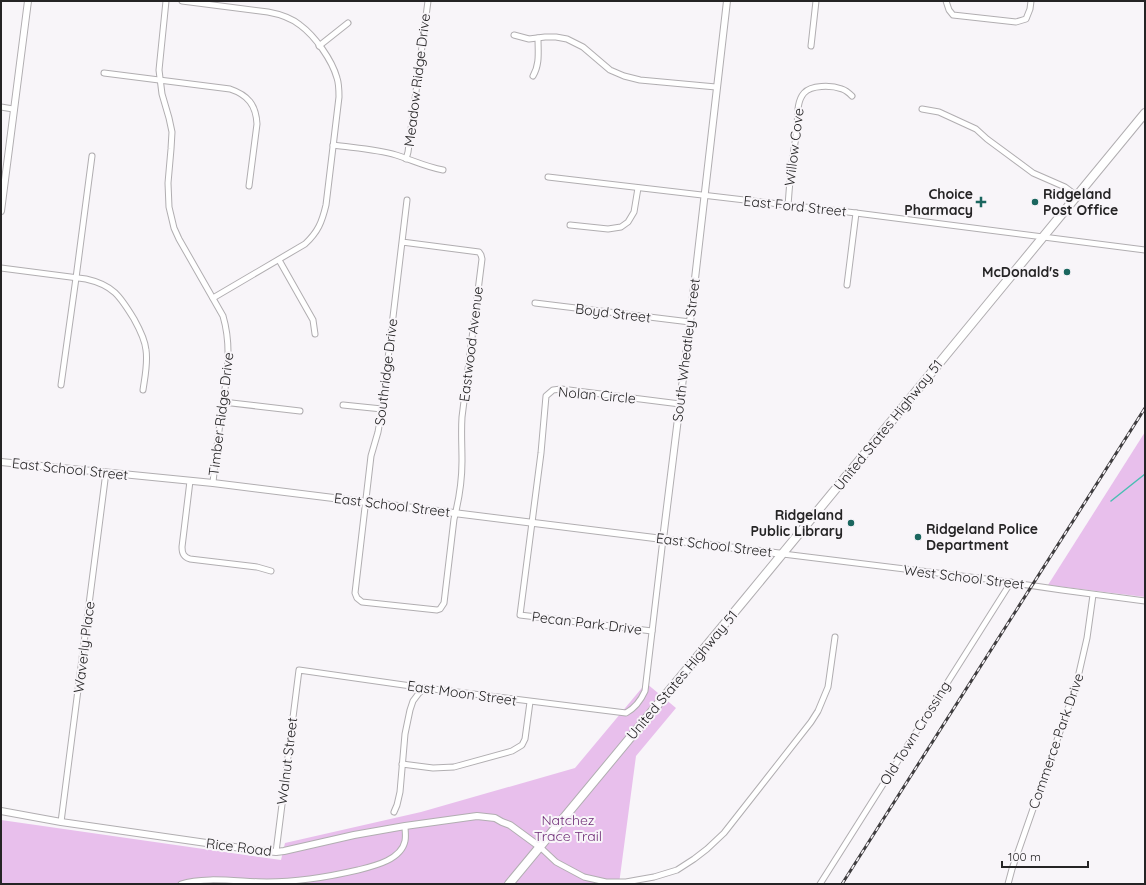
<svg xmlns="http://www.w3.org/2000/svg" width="1146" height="885" font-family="Quicksand,sans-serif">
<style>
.green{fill:#e8bfec}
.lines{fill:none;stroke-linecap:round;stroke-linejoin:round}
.stream{stroke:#4abeb2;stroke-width:1.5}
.minor-casing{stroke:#b1aeb1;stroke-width:7}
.tertiary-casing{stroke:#b1aeb1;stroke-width:8}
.primary-casing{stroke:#b1aeb1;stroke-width:10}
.minor{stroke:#fff;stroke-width:5}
.tertiary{stroke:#fff;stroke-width:6}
.primary{stroke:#fff;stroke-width:8}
.rail-casing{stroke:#3f3d3f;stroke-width:3}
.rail{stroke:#f8f5f9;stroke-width:1.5;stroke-dasharray:4.5;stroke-linecap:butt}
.poi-dot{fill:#1b665f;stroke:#f8f5f9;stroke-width:1.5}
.labels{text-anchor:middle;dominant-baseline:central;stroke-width:4;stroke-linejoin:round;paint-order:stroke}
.street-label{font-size:14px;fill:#252425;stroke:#f8f5f9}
.poi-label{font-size:14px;font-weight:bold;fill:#252425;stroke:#f8f5f9;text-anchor:end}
.park-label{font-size:14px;fill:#6e2c76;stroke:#f8f5f9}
</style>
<rect width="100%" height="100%" fill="#f8f5f9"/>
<g class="green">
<path d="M1145,432V597L1048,585Z"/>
<path d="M646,683L676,708L636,756L619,884H1V820L281,860L285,843L421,812L575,768Z"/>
</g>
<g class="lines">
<path class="stream" d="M1111,501L1145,474"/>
<defs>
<g id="minor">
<path d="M166,1L159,70L162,94L169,118L172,132L171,149L168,183L169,207L174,228L179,239L223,316C233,350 226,382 221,416C218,438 215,461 213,483"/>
<path d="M182,1L268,12C279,14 290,17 300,25C315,36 332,60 337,78C339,84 339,91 339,97L326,205C322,222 318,232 305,244L213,298"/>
<path d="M946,1L949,10L953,15L1016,22L1026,19L1030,9L1031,1"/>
<path d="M514,35L529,39L545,37H556L567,39L583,47L610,70L624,76L640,80L716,87"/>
<path d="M319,46L348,23"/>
<path d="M811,46L816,1"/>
<path d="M104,73L230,89C248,95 256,105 257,124L249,186"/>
<path d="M533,76C540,64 538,52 538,38"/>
<path d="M1,107L13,109"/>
<path d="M922,109L939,112L976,129L987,139L1033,173L1065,187L1077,196"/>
<path d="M333,145C354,148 376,149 396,155C412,160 426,167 443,170"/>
<path d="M406,159L408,152L428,1"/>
<path d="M548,177L856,213L1145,250"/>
<path d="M788,206C789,192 790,177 792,163C793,152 796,140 797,129C798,118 796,102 804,93C811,85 831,85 842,89C845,90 849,93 852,96"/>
<path d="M570,225L608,229L621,227L628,222L634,212L638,188"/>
<path d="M402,242L479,252L481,255L482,259L462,417C461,432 462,446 462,461C462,480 459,500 454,519L444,603L440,609L437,610L362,602L357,598L355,593L371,456L378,432L382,409L407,200"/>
<path d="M279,260L313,320L315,334"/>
<path d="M1,268L86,279C113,285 120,296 134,319C139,328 145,339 146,350C148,363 145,376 143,390"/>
<path d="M847,285L856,213"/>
<path d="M535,303L690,322"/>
<path d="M61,385L76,278L92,156"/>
<path d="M223,402L300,411"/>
<path d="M343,405L382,409"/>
<path d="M190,481L182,547C182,554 184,557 190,559L257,567L271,571"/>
<path d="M783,554L986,579L1062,590L1145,601"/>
<path d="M652,631L520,615L541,453L546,396L553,390L561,389L680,404"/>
<path d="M402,764L433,768L454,767L512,751L522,745L525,739L530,702"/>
<path d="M394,812L397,805L400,792L405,734L410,710L413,701L419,693L425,688"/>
<path d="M61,822L106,472"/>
<path d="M540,847L556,862L584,877L606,882H626L637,880L654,877L677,870L694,859L707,849L724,833L811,722L818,711L828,687L835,637"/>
<path d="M276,852L299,670L425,688L626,713C635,708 641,700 645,691L663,539"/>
<path d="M181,884C205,876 241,882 267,882C298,882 328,877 358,870C374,866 401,860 405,841C406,836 405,831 405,826"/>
<path d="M820,884L1011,582"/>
<path d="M1008,884L1012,869L1076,686L1087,638L1093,595"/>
</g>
<g id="tertiary">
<path d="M1,211L28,1"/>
<path d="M1,462L213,483L783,554"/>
<path d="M663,539L690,322L727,1"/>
<path d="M1,811L61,822L255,850L276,852L284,851L354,835L405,826L477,816L495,818L502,822L510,825L540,847"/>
</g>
<path id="primary" d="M509,884L746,598L1145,113"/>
</defs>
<use href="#minor" class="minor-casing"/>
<use href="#tertiary" class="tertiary-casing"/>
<use href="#primary" class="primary-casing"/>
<use href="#minor" class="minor"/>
<use href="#tertiary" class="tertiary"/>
<use href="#primary" class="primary"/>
<defs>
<path id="rail" d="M842,884L1145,408"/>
</defs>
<use href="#rail" class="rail-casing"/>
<use href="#rail" class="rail"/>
</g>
<g class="poi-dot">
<path d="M979 196h4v4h4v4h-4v4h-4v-4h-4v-4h4z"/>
<circle cx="1035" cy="202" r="4"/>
<circle cx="1067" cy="272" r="4"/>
<circle cx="851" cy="523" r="4"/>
<circle cx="918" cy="537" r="4"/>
</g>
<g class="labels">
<g class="street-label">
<text transform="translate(417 80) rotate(-83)">Meadow Ridge Drive</text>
<text transform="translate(794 147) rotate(-83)">Willow Cove</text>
<text transform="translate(795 206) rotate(6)">East Ford Street</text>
<text transform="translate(613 313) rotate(7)">Boyd Street</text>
<text transform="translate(471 344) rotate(-83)">Eastwood Avenue</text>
<text transform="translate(686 350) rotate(-83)">South Wheatley Street</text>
<text transform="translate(386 372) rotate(-83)">Southridge Drive</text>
<text transform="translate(597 395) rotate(5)">Nolan Circle</text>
<text transform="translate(221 414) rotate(-83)">Timber Ridge Drive</text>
<text transform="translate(888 425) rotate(-51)">United States Highway 51</text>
<text transform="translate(70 469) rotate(6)">East School Street</text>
<text transform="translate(392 505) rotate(7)">East School Street</text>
<text transform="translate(714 545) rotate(7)">East School Street</text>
<text transform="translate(964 577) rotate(7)">West School Street</text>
<text transform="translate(587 623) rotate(7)">Pecan Park Drive</text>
<text transform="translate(84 647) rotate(-83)">Waverly Place</text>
<text transform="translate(682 675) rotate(-50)">United States Highway 51</text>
<text transform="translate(462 693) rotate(8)">East Moon Street</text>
<text transform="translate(915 733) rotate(-58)">Old Town Crossing</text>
<text transform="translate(1056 741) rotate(-71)">Commerce Park Drive</text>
<text transform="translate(287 761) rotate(-83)">Walnut Street</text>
<text transform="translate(239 847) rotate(7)">Rice Road</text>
</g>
<g class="poi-label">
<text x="973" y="194">Choice<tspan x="973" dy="16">Pharmacy</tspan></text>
<text x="1043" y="194" text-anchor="start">Ridgeland<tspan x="1043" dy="16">Post Office</tspan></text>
<text x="1059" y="272">McDonald's</text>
<text x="843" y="515">Ridgeland<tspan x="843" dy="16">Public Library</tspan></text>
<text x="926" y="529" text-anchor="start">Ridgeland Police<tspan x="926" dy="16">Department</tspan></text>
</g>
<g class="park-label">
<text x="568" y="820">Natchez<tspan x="568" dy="16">Trace Trail</tspan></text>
</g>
</g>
<rect width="1146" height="885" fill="none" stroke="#252425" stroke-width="4"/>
<path d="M1002 861v6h86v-6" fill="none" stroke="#252425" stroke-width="2"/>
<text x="1008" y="861" font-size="12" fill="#252425" stroke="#f8f5f9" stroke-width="3" paint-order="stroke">100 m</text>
</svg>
